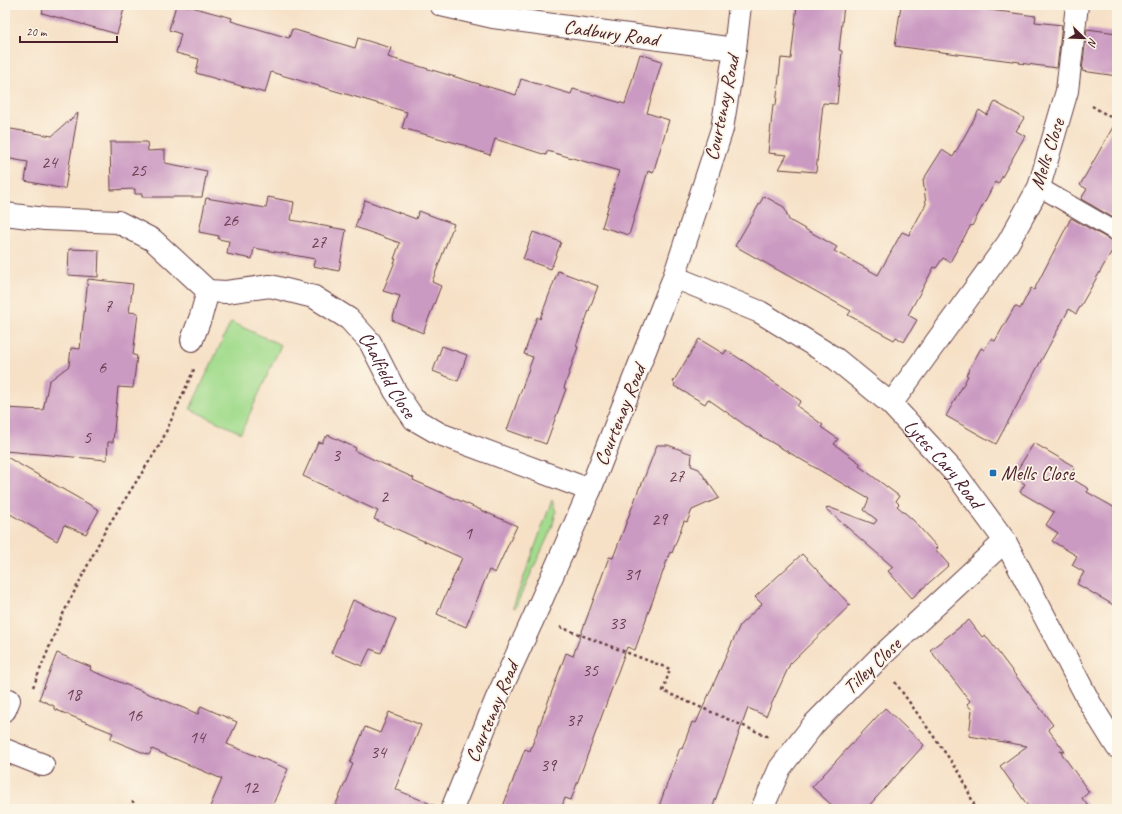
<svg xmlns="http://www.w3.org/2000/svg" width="1122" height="814" font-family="Caveat,sans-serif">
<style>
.green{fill:#a3dc8e;stroke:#767e5c}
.building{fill:#cb9ac2}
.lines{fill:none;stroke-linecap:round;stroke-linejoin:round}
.service-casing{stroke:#643c42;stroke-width:20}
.minor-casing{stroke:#643c42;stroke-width:24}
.path{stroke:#643c42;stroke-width:2.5;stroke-dasharray:3 3;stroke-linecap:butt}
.service{stroke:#fff;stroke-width:18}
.minor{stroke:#fff;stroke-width:22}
.poi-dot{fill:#1f6fb2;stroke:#fcf5e5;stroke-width:1.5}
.labels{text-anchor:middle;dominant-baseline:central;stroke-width:3.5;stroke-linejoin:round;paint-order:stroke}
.number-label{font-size:18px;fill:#6a3e51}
.street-label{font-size:20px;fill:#4a1f2b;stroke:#fcf5e5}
.poi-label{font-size:20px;fill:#4a1f2b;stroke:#fcf5e5;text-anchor:start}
</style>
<rect width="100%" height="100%" fill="#fcf5e5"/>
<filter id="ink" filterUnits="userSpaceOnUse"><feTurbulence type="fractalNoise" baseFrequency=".025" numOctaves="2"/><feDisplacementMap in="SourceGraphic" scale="8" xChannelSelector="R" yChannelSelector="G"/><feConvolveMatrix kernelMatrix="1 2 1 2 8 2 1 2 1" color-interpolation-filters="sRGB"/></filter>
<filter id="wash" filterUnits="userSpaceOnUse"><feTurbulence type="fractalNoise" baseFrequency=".012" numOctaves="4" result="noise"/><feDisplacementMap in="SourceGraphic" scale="16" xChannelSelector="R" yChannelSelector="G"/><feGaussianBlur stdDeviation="0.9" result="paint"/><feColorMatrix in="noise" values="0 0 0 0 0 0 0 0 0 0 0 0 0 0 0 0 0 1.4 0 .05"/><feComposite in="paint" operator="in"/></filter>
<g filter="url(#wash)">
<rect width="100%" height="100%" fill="#f6e1c7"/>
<g class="green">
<path d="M231,322L281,345L241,433L190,409Z"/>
<path d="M552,500L556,512L552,528L515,608L513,607Z"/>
</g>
<g id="blocks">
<g class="building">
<path d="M44,5H110L124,9L117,34L42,13Z"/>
<path d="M176,5H184L232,18L231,21L289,38L292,29L355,48L358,38L391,48L388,57L516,95L521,79L571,94L573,89L625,104L640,54L662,61L647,113L669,120L653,173L648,171L629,235L602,227L619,171L547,151L546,155L495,139L490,155L466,147L467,146L402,128L407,112L271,72L265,93L196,73L199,59L176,53L181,34L169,30Z"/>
<path d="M797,5H844L839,50L842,51L837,104L823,103L816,172L779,169L787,155L768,153L773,105H776L781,58L791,59Z"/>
<path d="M901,5H952L1036,16L1035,22L1062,25L1057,68L1019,63L1020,62L895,46Z"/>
<path d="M1087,29L1117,33V76L1082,71Z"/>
<path d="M995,102L1024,118L1016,131L1025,136L998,184L995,182L972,226L971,225L950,262L943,258L936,268L934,267L908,315L917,320L904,342L896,337L894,340L848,315L851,311L735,246L764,196L784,207L789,220L837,247L834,251L878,275L902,232L909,235L926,204L923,180L942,150L953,157L979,110L987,115Z"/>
<path d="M78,113L65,189L25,181L28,162L5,158V128L52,136Z"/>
<path d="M1117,120V220L1081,199L1087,189L1080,185Z"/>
<path d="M110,142H147L148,151L165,150V163L207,171L202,197H142V194H135V189L111,190Z"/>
<path d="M268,197L294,202L291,220L346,230L339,271L313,266L315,259L254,248L252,259L227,254L229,241L218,239L219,236L199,232L206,198L266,208Z"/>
<path d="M365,200L416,219L419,211L454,224L432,282L441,286L423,333L392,320L400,296L383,291L396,259H394L400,243L355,227Z"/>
<path d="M1071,218L1112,241L1117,242L1076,314L1069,309L996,444L946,416L968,376L966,375L981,348L984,350L991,339L995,341L1015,306L1020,309L1031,288L1034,290Z"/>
<path d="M533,232L561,242L551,269L523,259Z"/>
<path d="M69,249L99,250L98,277L68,275Z"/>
<path d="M558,271L598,286L576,346L578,347L564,388L566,389L546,444L507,430L533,357L524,354L537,317L540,319Z"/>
<path d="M88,279L133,284L129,312L138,313L133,355L137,356L133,388L118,387L113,442H108L107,460L5,451V408L43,410L49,381L69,366L71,348L80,349Z"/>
<path d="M699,339L724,354L726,350L748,364L801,401L797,406L823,425L821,427L838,439L834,444L861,464L859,466L899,496L896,501L899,504L897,506L913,520L938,548L935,549L949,565L912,598L888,571L893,567L826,509L828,507L874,524L877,520L864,510L869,499L759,435L708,399L705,404L674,386L675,384L673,382Z"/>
<path d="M442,346L467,355L458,381L433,371Z"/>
<path d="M328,435L356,448L355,451L414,478L413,480L517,526L495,573L489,570L466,627L437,614L462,558L374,519L378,511L303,476L318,442L322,443L325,437H327Z"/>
<path d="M1034,443L1075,467L1069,477L1089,489L1087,492L1117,509V607L1077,584L1084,572L1072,565L1077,556L1052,541L1058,533L1046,525L1054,512L1020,492L1025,484L1013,477Z"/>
<path d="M657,445H668L692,454L691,466L699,469L719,498L692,510L687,522L684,521L672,553L670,552L635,650L627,647L571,800L565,798L561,809H502L525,749L530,751L566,653L573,656L609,557L613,558L640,486H641Z"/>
<path d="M5,456L99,510L86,534L64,525L57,541L5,511Z"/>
<path d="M802,554L850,605L790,664L766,716L748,708L712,809H658L680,748L682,749L692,722L696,723L740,625L762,604L755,597Z"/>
<path d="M353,600L396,619L381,653L370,649L362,666L331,653Z"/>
<path d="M969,620L982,637L985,635L1053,725L1048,729L1065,752L1060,751L1089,792L1082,798L1090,809H1030L1000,766L1027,746L969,736L972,710L967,704L970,701L930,650Z"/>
<path d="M57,653L91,667L90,670L198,714L201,706L237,722L227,744L288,769L271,809H209L222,779L152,749L149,755L110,739L113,733L54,709V706L39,699Z"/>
<path d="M885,708L924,745L866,809H836L812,787Z"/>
<path d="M389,712L421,725L395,789L440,808V809H334L353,764L350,763L365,727L380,733Z"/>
</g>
</g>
</g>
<g filter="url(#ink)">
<use href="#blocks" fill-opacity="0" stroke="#643c42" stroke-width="1"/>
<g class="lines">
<defs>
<path id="service" d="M1039,187L1117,232"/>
<g id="minor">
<path d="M441,5L493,17L735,49"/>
<path id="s1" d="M5,214L45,219L118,222L153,240L208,291L226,292L270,286L314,297L349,319L370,342L395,391L414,419L440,434L590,490"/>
<path id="s2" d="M674,277L760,312L836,359L891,404L955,473L1005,541L1091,705L1117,747"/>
<path d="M192,340L201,316L208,291"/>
<path d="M891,404L1008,243L1039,187L1067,91L1077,5"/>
<path d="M5,710L9,700"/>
<path d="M5,750L43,765"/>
<path d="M452,809L496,700L534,617L590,490L674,277L722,129L735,49L740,5"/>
<path d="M762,809L780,768L814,724L878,659L1005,541"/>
</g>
</defs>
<use href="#service" class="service-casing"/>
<use href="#minor" class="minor-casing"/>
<g class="path">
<path d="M1092,106L1117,121"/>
<path d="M560,627L670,669L663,691L769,737"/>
<path d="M895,682L961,775L976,809"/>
<path d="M33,687L62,616L106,529L161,443L195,367"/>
<path d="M133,809V801"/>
</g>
<use href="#service" class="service"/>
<use href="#minor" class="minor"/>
</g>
</g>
<rect class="poi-dot" x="989" y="469" width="8" height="8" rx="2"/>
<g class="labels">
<g class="number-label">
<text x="49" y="162">24</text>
<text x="138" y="170">25</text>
<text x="230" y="220">26</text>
<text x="318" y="242">27</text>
<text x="108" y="306">7</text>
<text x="102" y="367">6</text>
<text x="87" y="437">5</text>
<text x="336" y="455">3</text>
<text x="676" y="476">27</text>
<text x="384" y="496">2</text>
<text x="659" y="519">29</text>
<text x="468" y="533">1</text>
<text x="632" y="574">31</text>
<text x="617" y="623">33</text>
<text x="590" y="670">35</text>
<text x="73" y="694">18</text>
<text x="134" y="715">16</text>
<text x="574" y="720">37</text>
<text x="197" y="737">14</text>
<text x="378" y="752">34</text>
<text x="548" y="765">39</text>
<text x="250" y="787">12</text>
</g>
<g class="street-label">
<text transform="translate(611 33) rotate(8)">Cadbury Road</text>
<text transform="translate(722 108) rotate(-78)">Courtenay Road</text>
<text transform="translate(1047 154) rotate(-72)">Mells Close</text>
<text stroke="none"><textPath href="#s1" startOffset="445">Chalfield Close</textPath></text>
<text transform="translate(620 415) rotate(-68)">Courtenay Road</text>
<text stroke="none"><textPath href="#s2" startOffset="333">Lytes Cary Road</textPath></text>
<text transform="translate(872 666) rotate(-44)">Tilley Close</text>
<text transform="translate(492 712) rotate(-67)">Courtenay Road</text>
</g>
<g class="poi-label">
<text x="1001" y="473">Mells Close</text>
</g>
</g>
<rect width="1122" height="814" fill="none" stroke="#fcf5e5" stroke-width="20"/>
<g transform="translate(1084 38) rotate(113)" stroke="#fcf5e5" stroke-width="3" paint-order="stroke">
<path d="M0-3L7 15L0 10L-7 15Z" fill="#4a1f2b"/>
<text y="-6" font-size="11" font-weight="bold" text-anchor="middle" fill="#4a1f2b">N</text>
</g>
<path d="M20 36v6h97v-6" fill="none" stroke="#4a1f2b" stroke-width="2"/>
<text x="26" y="36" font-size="12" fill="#4a1f2b" stroke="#fcf5e5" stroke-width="3" paint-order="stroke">20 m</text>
</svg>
